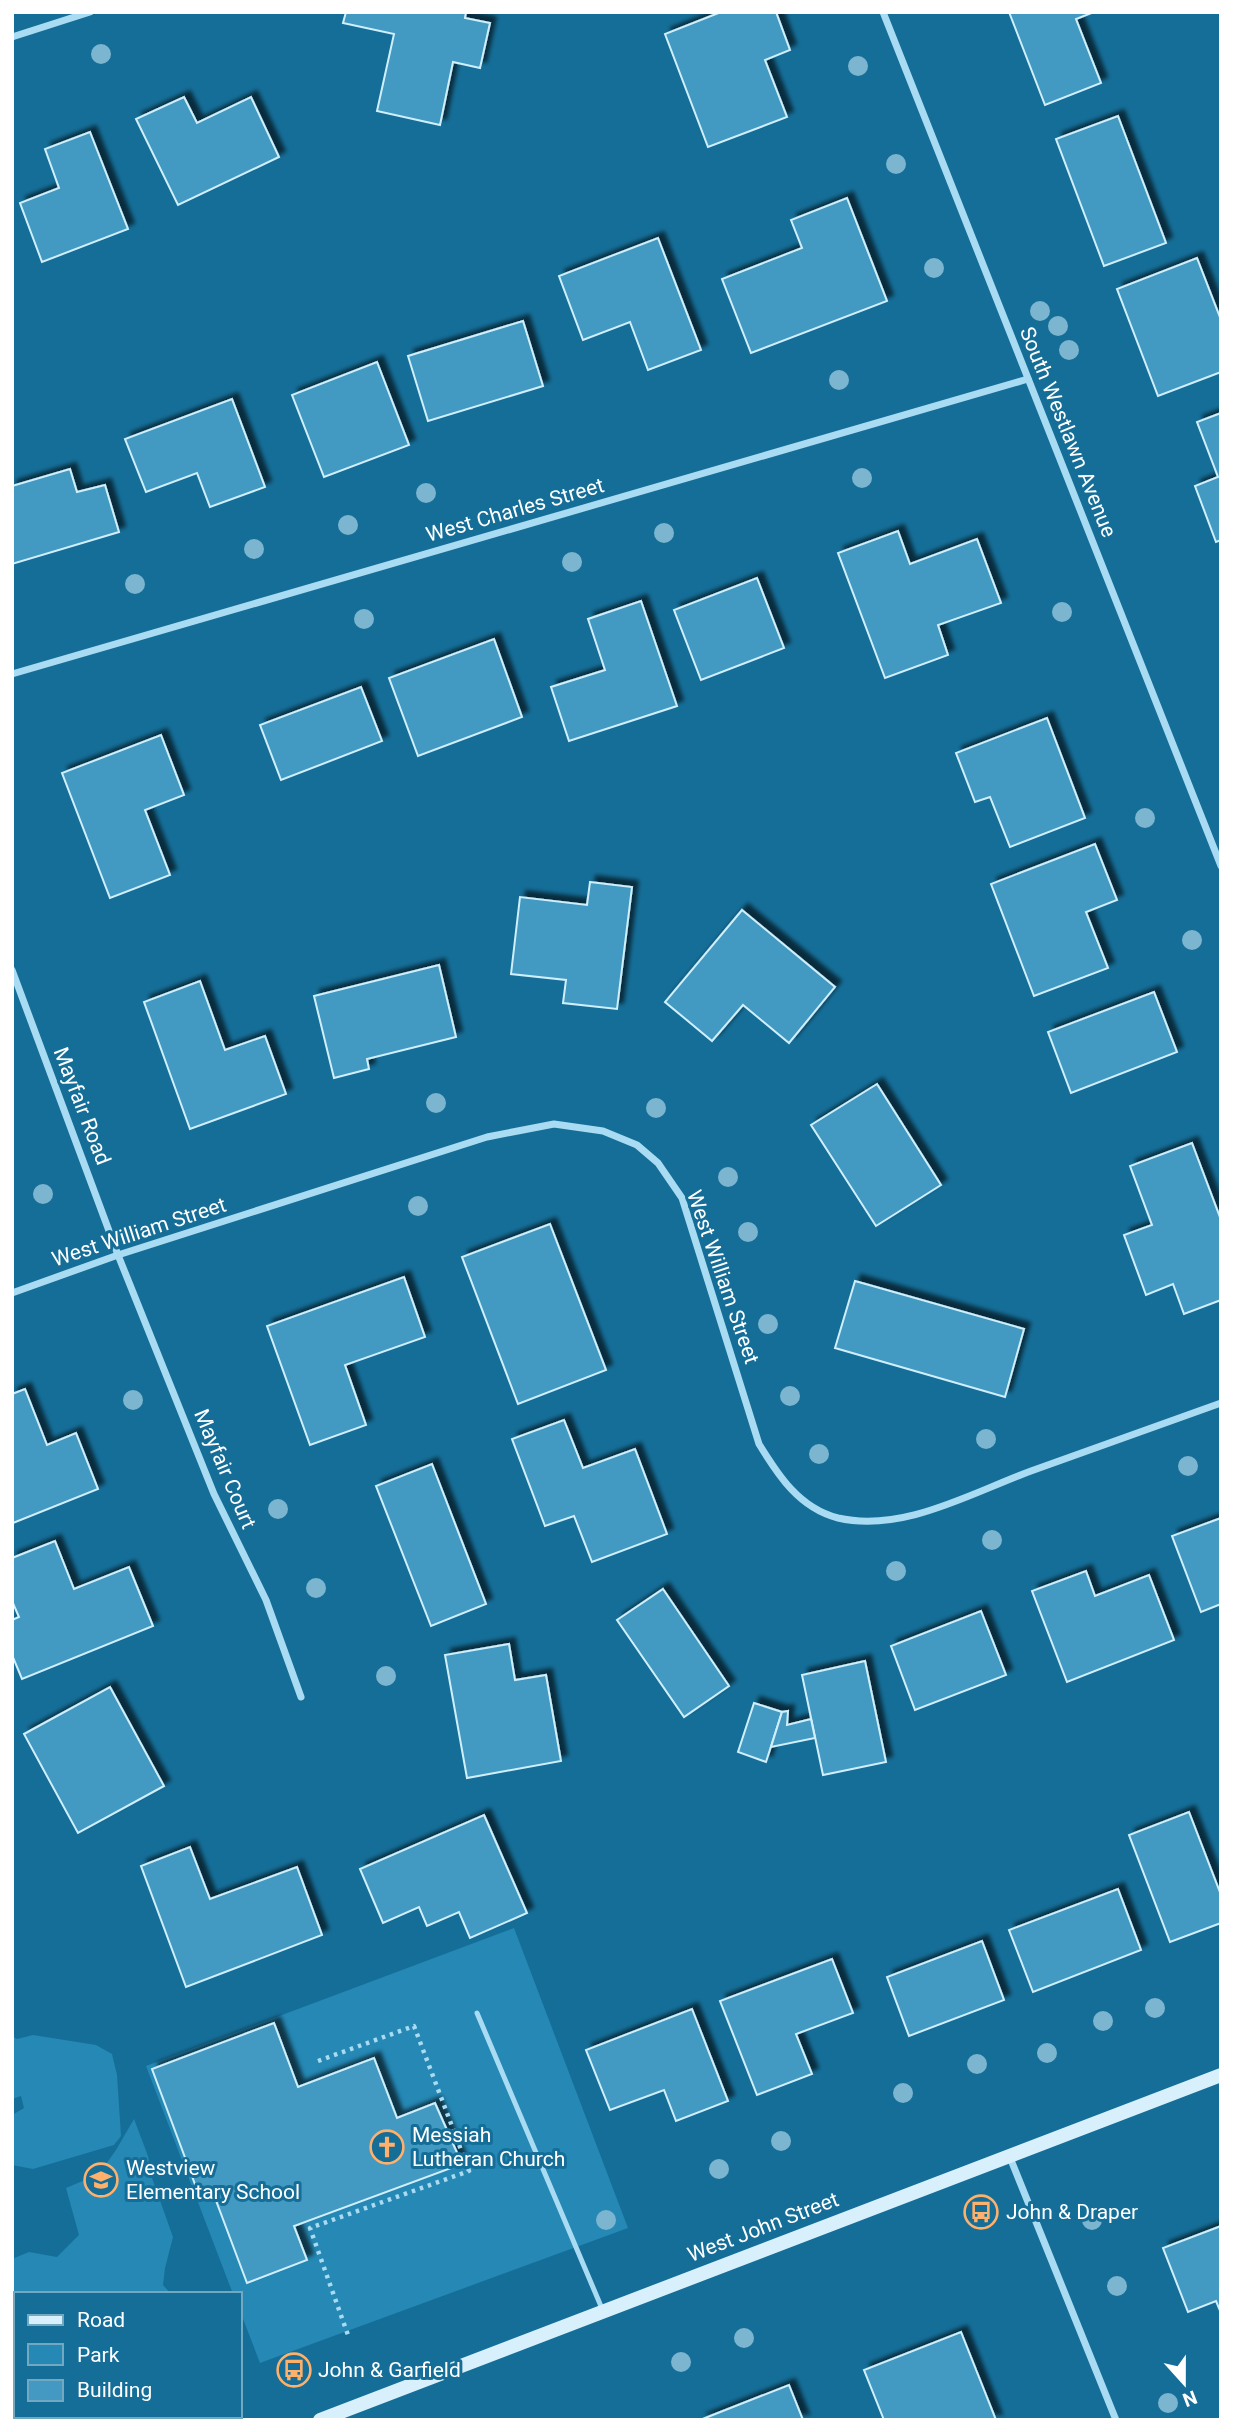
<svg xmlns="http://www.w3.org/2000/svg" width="1233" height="2432" font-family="Roboto,sans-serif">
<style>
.green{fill:#2588b5;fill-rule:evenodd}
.building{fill:#4399c1;stroke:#d0effc;stroke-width:2;filter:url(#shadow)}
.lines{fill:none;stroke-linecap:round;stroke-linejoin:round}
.path{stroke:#a9dbf2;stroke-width:4.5;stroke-dasharray:3.5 5;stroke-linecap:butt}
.lane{stroke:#a9dbf2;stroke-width:5}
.street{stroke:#a9dbf2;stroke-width:7}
.secondary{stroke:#d7f0fc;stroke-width:14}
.tree{fill:#7cb5cf}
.labels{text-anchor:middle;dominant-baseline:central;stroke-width:6;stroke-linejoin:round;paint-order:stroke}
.street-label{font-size:21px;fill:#fff;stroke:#156e98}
.poi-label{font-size:21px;fill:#fff;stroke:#156e98;text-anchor:start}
</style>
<defs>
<filter id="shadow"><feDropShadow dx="6" dy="-6" stdDeviation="2" flood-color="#0009"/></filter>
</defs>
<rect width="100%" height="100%" fill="#156e98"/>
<g class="green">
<path d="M514,1928L628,2228L260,2363L240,2311V2294H233L146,2066ZM273,2023L298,2087L374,2059L397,2118L435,2103L462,2164L294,2226L307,2260L247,2283L212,2190L199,2195L152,2069Z"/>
<path d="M33,2035L96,2045L112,2054L117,2075L121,2136L114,2145L33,2169L12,2165V2115L24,2108L21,2096L12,2099V2036L17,2039Z"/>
<path d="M134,2119L148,2156L152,2178L173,2237L165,2268L163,2285L171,2294H16V2320H12V2259L29,2252L57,2257L79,2235L66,2188L99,2174L116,2150Z"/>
</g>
<g class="building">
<path d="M346,12H466L465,18L490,23L480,68L453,62L440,125L377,111L394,34L343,23Z"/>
<path d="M721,12H776L790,50L765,60L787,117L708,147L665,34Z"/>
<path d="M1009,12H1094L1076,19L1101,83L1045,105Z"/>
<path d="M184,97L197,123L251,97L279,157L178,205L136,119Z"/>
<path d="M1118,116L1166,243L1104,266L1056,139Z"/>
<path d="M90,132L128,229L42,262L20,203L59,188L45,149Z"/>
<path d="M847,198L887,301L751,353L722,279L802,248L791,220Z"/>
<path d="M658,238L701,350L648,370L630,322L583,340L559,276Z"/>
<path d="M1197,258L1221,320V372L1158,396L1117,289Z"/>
<path d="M523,321L543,386L428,421L408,356Z"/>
<path d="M377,362L409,445L324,477L292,395Z"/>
<path d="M232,399L265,487L210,507L197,473L146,492L125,439Z"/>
<path d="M1221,413V540L1216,542L1195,486L1218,477L1197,422Z"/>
<path d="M70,469L77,492L105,485L119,532L12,564V486Z"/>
<path d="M898,531L910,564L977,539L1001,603L938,625L948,655L885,678L838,553Z"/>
<path d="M757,578L784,648L701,680L674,610Z"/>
<path d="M641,601L677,706L569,741L551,687L605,670L588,619Z"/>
<path d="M494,639L522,717L418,756L389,678Z"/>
<path d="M361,687L382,741L281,780L260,725Z"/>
<path d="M1047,718L1085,818L1010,847L990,797L975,802L956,753Z"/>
<path d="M161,735L184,795L145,810L170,875L110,898L62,773Z"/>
<path d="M1095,844L1117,900L1086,912L1108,968L1034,996L991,884Z"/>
<path d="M590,882L632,887L617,1009L563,1003L566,980L511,974L520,897L587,905Z"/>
<path d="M742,910L835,987L789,1043L743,1005L712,1041L665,1002Z"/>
<path d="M439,965L456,1037L367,1059L369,1069L334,1078L314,996Z"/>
<path d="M200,981L225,1050L265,1036L286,1094L190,1129L144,1002Z"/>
<path d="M1154,992L1177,1052L1071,1093L1048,1032Z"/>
<path d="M877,1084L941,1185L876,1226L811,1125Z"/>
<path d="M1192,1143L1221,1220V1300L1184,1314L1173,1284L1146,1295L1124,1235L1152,1225L1130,1166Z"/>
<path d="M550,1224L606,1370L518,1404L462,1257Z"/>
<path d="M404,1277L425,1337L345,1365L366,1425L310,1445L267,1326Z"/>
<path d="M855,1281L1024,1329L1005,1397L835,1348Z"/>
<path d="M25,1389L47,1445L76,1433L98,1489L13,1523L12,1394Z"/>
<path d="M564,1420L583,1468L635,1449L667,1534L592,1562L574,1516L545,1526L512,1439Z"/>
<path d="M432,1464L486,1604L431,1626L376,1486Z"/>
<path d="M1221,1518V1604L1201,1612L1172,1536Z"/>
<path d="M55,1541L74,1589L129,1567L153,1626L22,1679L12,1655V1620L19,1617L12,1601V1558Z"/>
<path d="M1086,1571L1095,1596L1149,1575L1174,1640L1067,1682L1032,1591Z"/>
<path d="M663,1589L729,1686L684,1717L617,1620Z"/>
<path d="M981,1611L1006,1675L915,1710L891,1646Z"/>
<path d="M509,1644L515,1680L546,1675L561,1761L467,1778L445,1655Z"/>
<path d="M865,1661L886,1762L823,1775L802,1675Z"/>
<path d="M110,1687L164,1786L78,1833L24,1734Z"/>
<path d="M754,1703L782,1712L766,1762L738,1752Z"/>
<path d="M788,1711L787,1725L811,1719L815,1738L771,1747L782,1712Z"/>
<path d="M1189,1812L1221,1895V1923L1170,1942L1129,1835Z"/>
<path d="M484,1815L527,1913L470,1938L459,1912L427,1926L419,1907L383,1923L360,1869Z"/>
<path d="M190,1847L210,1899L297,1867L322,1935L186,1987L141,1866Z"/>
<path d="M1118,1889L1141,1950L1033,1992L1009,1930Z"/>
<path d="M982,1941L1004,2000L909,2036L887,1977Z"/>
<path d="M832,1959L853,2013L796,2034L812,2074L757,2095L720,2001Z"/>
<path d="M692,2009L728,2101L676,2121L664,2090L610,2110L586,2050Z"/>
<path d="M274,2023L298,2087L374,2058L397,2118L435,2103L462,2164L294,2226L307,2260L247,2283L212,2190L199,2195L152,2069Z"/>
<path d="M1221,2226V2313L1216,2301L1188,2312L1163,2248Z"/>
<path d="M961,2332L996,2420H884L864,2370Z"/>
<path d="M789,2385L803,2420H700Z"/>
</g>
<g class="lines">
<path class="path" d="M318,2061L414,2026L469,2171L310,2228L349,2338"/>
<path class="lane" d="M477,2013L603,2311"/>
<g class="street">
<path d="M883,12L1221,866"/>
<path d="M12,37L90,12"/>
<path d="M12,674L1028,379"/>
<path d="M12,970L118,1255L214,1494L266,1600L301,1697"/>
<path d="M12,1293L118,1255L487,1137L554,1124L603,1131L637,1145L658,1163L682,1198L759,1444C778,1475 799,1508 838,1518C903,1533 971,1493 1031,1471C1094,1449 1157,1426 1221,1403"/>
<path d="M1009,2155L1116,2420"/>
</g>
<path class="secondary" d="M320,2420L1221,2075"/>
</g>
<g class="tree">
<circle cx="101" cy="54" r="10"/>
<circle cx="858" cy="66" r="10"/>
<circle cx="896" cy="164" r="10"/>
<circle cx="934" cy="268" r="10"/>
<circle cx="1040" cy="311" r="10"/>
<circle cx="1058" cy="326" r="10"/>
<circle cx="1069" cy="350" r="10"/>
<circle cx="839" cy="380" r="10"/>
<circle cx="862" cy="478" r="10"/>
<circle cx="426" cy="493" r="10"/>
<circle cx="348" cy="525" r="10"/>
<circle cx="664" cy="533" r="10"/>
<circle cx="254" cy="549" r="10"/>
<circle cx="572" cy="562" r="10"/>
<circle cx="135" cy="584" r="10"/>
<circle cx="1062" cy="612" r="10"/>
<circle cx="364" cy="619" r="10"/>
<circle cx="1145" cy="818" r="10"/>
<circle cx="1192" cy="940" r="10"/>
<circle cx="436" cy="1103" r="10"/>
<circle cx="656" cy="1108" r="10"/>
<circle cx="728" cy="1177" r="10"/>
<circle cx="43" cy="1194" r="10"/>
<circle cx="418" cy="1206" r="10"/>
<circle cx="748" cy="1232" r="10"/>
<circle cx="768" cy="1324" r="10"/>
<circle cx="790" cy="1396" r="10"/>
<circle cx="133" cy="1400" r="10"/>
<circle cx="986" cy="1439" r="10"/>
<circle cx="819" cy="1454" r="10"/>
<circle cx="1188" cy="1466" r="10"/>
<circle cx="278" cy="1509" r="10"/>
<circle cx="992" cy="1540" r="10"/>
<circle cx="896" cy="1571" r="10"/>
<circle cx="316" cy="1588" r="10"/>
<circle cx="386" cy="1676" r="10"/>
<circle cx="1155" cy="2008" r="10"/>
<circle cx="1103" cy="2021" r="10"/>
<circle cx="1047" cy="2053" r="10"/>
<circle cx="977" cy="2064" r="10"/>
<circle cx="903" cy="2093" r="10"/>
<circle cx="781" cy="2141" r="10"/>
<circle cx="719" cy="2169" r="10"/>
<circle cx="606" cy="2220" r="10"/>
<circle cx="1092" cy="2220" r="10"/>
<circle cx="1117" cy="2286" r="10"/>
<circle cx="744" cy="2338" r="10"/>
<circle cx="681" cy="2362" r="10"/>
<circle cx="1168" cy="2403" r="10"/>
</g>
<defs>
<symbol id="church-ring" viewBox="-11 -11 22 22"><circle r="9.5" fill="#156e98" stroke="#ffb06a" stroke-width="1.5"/><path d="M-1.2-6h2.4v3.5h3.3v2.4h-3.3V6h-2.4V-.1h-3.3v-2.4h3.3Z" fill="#ffb06a"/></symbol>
<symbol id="school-ring" viewBox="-11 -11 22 22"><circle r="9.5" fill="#156e98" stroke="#ffb06a" stroke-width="1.5"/><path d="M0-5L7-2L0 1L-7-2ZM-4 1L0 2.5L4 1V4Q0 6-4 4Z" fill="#ffb06a"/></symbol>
<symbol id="bus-ring" viewBox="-11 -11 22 22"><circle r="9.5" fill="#156e98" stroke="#ffb06a" stroke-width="1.5"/><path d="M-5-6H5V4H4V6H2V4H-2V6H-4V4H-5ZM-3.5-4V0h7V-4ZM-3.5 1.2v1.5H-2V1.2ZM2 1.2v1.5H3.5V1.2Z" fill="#ffb06a"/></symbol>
</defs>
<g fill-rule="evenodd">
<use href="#church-ring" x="368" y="2128" width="38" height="38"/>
<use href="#school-ring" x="82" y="2161" width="38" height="38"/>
<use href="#bus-ring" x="962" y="2193" width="38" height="38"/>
<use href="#bus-ring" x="275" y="2351" width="38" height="38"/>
</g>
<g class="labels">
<g class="street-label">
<text transform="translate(1068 432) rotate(68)">South Westlawn Avenue</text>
<text transform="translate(515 510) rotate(-16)">West Charles Street</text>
<text transform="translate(82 1106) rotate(69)">Mayfair Road</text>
<text transform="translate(139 1232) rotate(-18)">West William Street</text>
<text transform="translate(723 1277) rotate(71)">West William Street</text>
<text transform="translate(225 1469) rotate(67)">Mayfair Court</text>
<text transform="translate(763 2227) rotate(-21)">West John Street</text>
</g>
<g class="poi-label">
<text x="412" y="2135">Messiah<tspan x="412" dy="24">Lutheran Church</tspan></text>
<text x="126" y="2168">Westview<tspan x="126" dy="24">Elementary School</tspan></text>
<text x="1006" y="2212">John &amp; Draper</text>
<text x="318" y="2370">John &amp; Garfield</text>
</g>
</g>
<rect width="1233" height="2432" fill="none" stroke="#ffffff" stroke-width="28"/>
<rect x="14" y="2292" width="228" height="126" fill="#156e98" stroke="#73a8c1" stroke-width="2"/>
<rect x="28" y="2315" width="35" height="10" fill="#d7f0fc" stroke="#73a8c1" stroke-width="2"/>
<text x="77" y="2327" font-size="21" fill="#ffffff">Road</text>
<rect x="28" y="2344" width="35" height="21" fill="#2588b5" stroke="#73a8c1" stroke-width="2"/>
<text x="77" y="2362" font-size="21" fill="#ffffff">Park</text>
<rect x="28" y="2380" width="35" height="21" fill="#4399c1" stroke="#73a8c1" stroke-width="2"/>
<text x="77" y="2397" font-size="21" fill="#ffffff">Building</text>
<g transform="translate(1184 2383) rotate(159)" stroke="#156e98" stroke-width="5" paint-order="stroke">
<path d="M0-5L12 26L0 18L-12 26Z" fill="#ffffff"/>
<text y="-10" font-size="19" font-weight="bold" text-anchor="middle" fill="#ffffff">N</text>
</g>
</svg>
